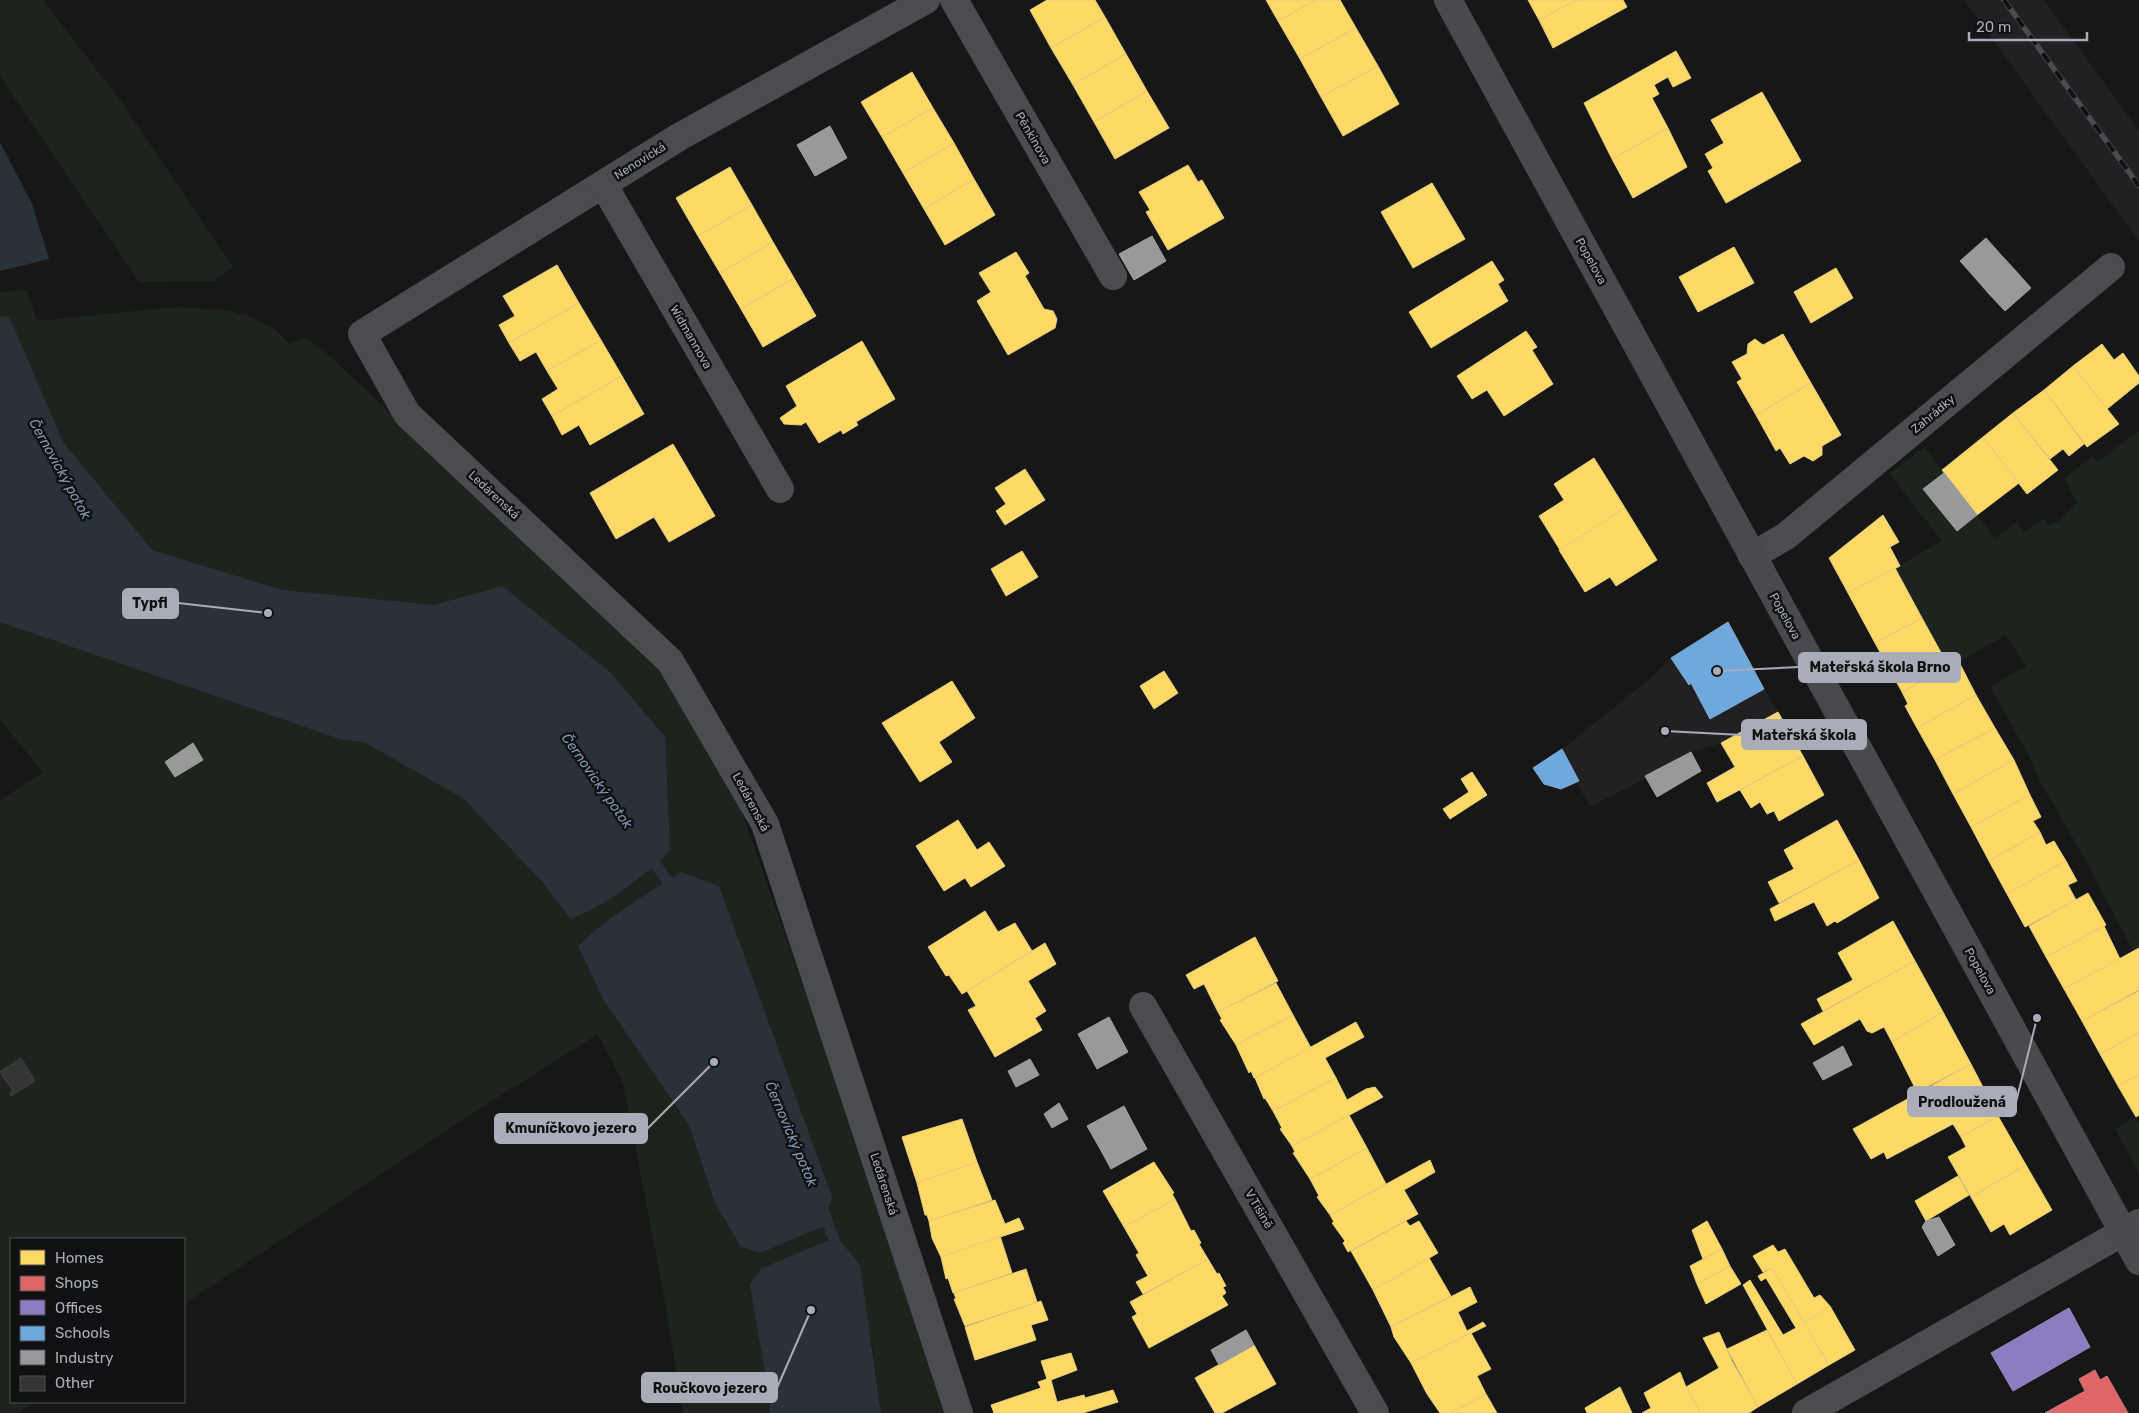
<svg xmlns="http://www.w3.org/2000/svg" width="2139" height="1413" font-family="Rubik,sans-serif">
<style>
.built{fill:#212123}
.green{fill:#1d241e;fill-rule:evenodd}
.water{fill:#2a3239}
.homes{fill:#ffd966;stroke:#e5cc7f}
.shops{fill:#e06666;stroke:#cf7b7f}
.offices{fill:#8e7cc3;stroke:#968bc0}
.schools{fill:#6fa8dc;stroke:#80aad1}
.industry{fill:#999;stroke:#9e9fa2}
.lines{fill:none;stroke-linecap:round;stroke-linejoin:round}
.stream{stroke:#2a3239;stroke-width:11}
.building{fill:#353536;stroke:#3f4043}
.street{stroke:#4b4c50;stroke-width:28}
.secondary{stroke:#4a4a4e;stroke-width:28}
.rail-casing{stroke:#4b4c4f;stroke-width:5.5}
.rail{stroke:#111113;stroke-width:4;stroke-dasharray:11;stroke-linecap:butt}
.labels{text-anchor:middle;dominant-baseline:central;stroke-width:5;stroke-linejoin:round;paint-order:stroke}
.street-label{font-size:12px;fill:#a8adb8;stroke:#111113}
.water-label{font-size:14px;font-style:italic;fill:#7f9bb3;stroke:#111113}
.leader{fill:none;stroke:#a8adb8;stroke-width:2}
.callout-dot{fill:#a8adb8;stroke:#111113;stroke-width:2}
.callout{fill:#a8adb8;stroke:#a8adb8;stroke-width:2}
.callout-label{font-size:14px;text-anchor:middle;font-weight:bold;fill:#111}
</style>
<rect width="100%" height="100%" fill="#171717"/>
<g class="built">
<path d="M1964,0H2044L2139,131V241Z"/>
<path d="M1671,658L1688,682L1694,686L1710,718L1764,689L1778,712L1721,743L1690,752L1658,772L1590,807L1560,751L1650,679Z"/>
</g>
<g class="green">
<path d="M0,0H43L122,103L233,267L213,281L139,282L0,76Z"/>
<path d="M27,290L37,321L176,307L226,310L249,316L276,330L289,344L305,337L331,357L652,661L724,761L922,1323L951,1413H881L871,1336L837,1237L762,1268L770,1413H683L664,1296L623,1083L598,1034L476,1111L184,1304V1239H11V1402H35L18,1413H0V800L43,772L0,720V292ZM681,872L760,1253L741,1247L715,1203L689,1125L603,999L578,946C608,916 645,895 681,872Z"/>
<path d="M2139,431V948L2134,952L2081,852L2043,787L2027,752L1990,687L2026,666L2006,635L1949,667L1895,568L1942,541L1890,474L1924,447L1944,473L1924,490L1956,531L1977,515L1995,538L2016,522L2024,532L2044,518L2049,525L2060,520L2077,502L2064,478L2093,456L2098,462Z"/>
<path d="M2136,1117L2139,1124V1173L2115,1129Z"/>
</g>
<g class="water">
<path d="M0,142L32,204L49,259L0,271Z"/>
<path d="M9,316L63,442L152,550L282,590L434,605L502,586L611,673L665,737L670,850C643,878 608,904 571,919L543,883L464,799L364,742L340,739L0,622V317Z"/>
<path d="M681,872L719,886L832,1197L822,1227L760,1253L741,1247L715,1203L689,1125L603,999L578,946C608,916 645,895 681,872Z"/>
<path d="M837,1237L860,1265L881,1413H770L768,1390L750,1284L762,1268Z"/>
</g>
<g class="homes">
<path d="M1047,0H1095L1105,17L1051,48L1030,10Z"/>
<path d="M1266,0H1316L1278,21Z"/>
<path d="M1316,0H1340L1356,28L1300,59L1278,21Z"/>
<path d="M1528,0H1577L1539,20Z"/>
<path d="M1577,0H1623L1627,7L1553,48L1539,20Z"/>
<path d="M1105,17L1126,54L1073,85L1051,48Z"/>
<path d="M1356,28L1378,66L1321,97L1300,59Z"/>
<path d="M1676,51L1691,78L1673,87L1668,77L1654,85L1659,94L1652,98L1668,128L1612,159L1584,103Z"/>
<path d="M1126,54L1147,91L1094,122L1073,85Z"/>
<path d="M1378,66L1399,104L1343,136L1321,97Z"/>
<path d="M912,72L933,108L882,137L861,102Z"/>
<path d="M1147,91L1169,128L1115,159L1094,122Z"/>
<path d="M1762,92L1801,161L1726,203L1708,171L1713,168L1705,154L1724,143L1711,120Z"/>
<path d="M933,108L954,143L903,173L882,137Z"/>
<path d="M1668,128L1687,167L1633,198L1612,159Z"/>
<path d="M954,143L974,179L924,209L903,173Z"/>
<path d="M1188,165L1198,182L1202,180L1224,218L1168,250L1146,212L1150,210L1139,192Z"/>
<path d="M730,167L752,205L698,236L676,198Z"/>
<path d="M974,179L995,215L945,245L924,209Z"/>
<path d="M1432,183L1465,239L1413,268L1381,212Z"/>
<path d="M752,205L773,242L720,273L698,236Z"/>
<path d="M773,242L794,278L741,309L720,273Z"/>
<path d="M1734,247L1754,283L1698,312L1679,277Z"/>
<path d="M1016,252L1029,273L1025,276L1044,309L1053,311L1057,319L1055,328L1008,355L977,301L991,292L979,273Z"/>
<path d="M1492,261L1504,280L1498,284L1508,301L1431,348L1409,312Z"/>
<path d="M557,265L579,303L509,343L499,325L515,316L503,296Z"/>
<path d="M1836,268L1853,298L1811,323L1794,292Z"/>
<path d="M794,278L816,316L763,347L741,309Z"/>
<path d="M579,303L601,340L547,371L536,352L520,361L509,343Z"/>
<path d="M1526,331L1537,347L1532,350L1553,384L1504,416L1487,390L1472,399L1457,376Z"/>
<path d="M1783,334L1811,383L1756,415L1737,382L1742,379L1732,362L1747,354L1748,344L1755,339L1763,345Z"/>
<path d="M601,340L622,376L552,416L542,399L558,389L547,371Z"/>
<path d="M862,341L895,399L856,422L858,425L843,434L841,430L819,443L806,422L801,425L784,424L780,418L797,406L786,386Z"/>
<path d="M2102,344L2114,360L2123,353L2139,376V383L2107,409L2073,366Z"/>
<path d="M2073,366L2119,424L2087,447L2044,390Z"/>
<path d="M622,376L644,414L590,445L579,425L562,435L552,416Z"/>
<path d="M1811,383L1841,435L1822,446V455L1813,461L1804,456L1790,464L1780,448L1776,451L1756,415Z"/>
<path d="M2044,390L2084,444L2069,456L2063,449L2050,459L2013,413Z"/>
<path d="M2013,413L2058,470L2027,494L1983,437Z"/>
<path d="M1983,437L2019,483L1977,515L1942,470Z"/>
<path d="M673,444L715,516L669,542L654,517L616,539L590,493Z"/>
<path d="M1594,458L1625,508L1560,550L1539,516L1564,500L1554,484Z"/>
<path d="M1025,469L1045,500L1005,525L996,511L1006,504L995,488Z"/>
<path d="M1625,508L1657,560L1616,586L1610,577L1585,592L1559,550Z"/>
<path d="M1883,515L1899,542L1890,547L1900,566L1848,593L1829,558Z"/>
<path d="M1022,551L1038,577L1006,596L991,569Z"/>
<path d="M1895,568L1922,618L1875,643L1848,593Z"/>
<path d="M1922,618L1949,667L1902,692L1875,643Z"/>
<path d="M1959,662L1976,695L1917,728L1905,706L1908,704L1902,692Z"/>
<path d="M1164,671L1178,693L1154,709L1140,686Z"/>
<path d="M952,681L975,718L939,742L952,762L920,782L882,723Z"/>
<path d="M1976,695L1995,728L1935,760L1917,728Z"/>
<path d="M1778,712L1803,756L1717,802L1707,783L1735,767L1721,743Z"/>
<path d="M1995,728L2014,760L1953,794L1935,760Z"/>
<path d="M1803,756L1824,795L1779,821L1774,811L1767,814L1760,802L1751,808L1740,790Z"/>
<path d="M2014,760L2030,795L1971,827L1953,794Z"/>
<path d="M1472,772L1487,795L1450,819L1443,809L1469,792L1461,779Z"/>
<path d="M2030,795L2041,817L2033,821L2040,832L1989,861L1971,827Z"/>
<path d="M958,820L977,850L989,842L1005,866L971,887L965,878L944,891L916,846Z"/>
<path d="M1837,820L1859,860L1779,903L1768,882L1794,869L1784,850Z"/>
<path d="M2040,832L2046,845L2054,841L2066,861L2007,894L1989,861Z"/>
<path d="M1859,860L1879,898L1837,923L1835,921L1827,926L1814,902L1775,921L1770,909Z"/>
<path d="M2066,861L2077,881L2068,885L2076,900L2025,927L2007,894Z"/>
<path d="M2088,893L2106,925L2046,957L2029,926Z"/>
<path d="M985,911L998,932L1015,923L1032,951L962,994L949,975L946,976L928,947Z"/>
<path d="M1893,921L1915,961L1823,1011L1817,999L1853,980L1838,953Z"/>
<path d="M2104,926L2120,959L2064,989L2046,957Z"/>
<path d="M1255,937L1278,981L1218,1012L1204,984L1194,989L1186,975Z"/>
<path d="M1045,943L1056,964L1028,981L1046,1011L1035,1018L1042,1030L995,1057L968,1010L976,1006L967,991Z"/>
<path d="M2139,948V990L2082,1021L2064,989Z"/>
<path d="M1915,961L1943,1012L1892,1042L1884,1027L1872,1033L1867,1031L1860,1019L1814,1045L1801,1024Z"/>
<path d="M1276,983L1293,1015L1236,1045L1220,1020L1222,1019L1218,1012Z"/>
<path d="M2139,991V1033L2100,1054L2082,1021Z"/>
<path d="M1943,1012L1971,1064L1917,1092L1892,1042Z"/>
<path d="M1293,1015L1311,1048L1254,1078L1251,1071L1249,1073L1236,1045Z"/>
<path d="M1356,1022L1364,1037L1325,1058L1336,1078L1273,1111L1265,1098L1264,1099L1255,1078Z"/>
<path d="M2139,1033V1075L2118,1086L2100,1054Z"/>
<path d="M1971,1064L1998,1116L1961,1137L1953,1124L1887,1159L1884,1152L1871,1159L1853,1129Z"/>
<path d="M2139,1075V1115L2136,1117L2118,1086Z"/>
<path d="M1336,1078L1347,1100L1366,1089L1375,1087L1383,1097L1292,1146L1280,1129L1282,1128L1273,1111Z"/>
<path d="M1349,1115L1367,1148L1310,1179L1293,1153L1295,1152L1292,1146Z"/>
<path d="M1998,1116L2026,1165L1971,1197L1948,1157L1966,1147L1961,1137Z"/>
<path d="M962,1119L977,1162L917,1183L902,1137Z"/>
<path d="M1367,1148L1386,1184L1330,1215L1317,1197L1319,1196L1310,1179Z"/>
<path d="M1430,1160L1435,1172L1404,1190L1418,1214L1348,1252L1343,1243L1345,1241L1332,1223L1334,1222L1330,1215Z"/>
<path d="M977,1162L992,1200L929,1221L927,1215H925L917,1183Z"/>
<path d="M1154,1162L1174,1193L1172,1194L1175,1199L1124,1227L1103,1191Z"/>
<path d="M2026,1165L2052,1210L2010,1235L2004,1224L1991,1232L1971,1197Z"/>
<path d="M1958,1176L1969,1195L1926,1221L1915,1201Z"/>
<path d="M1175,1199L1191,1231L1194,1230L1201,1243L1199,1244L1208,1259L1143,1294L1136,1282L1148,1276L1136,1255L1139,1253L1124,1227Z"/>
<path d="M995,1200L1005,1224L1019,1218L1024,1229L941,1257L932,1238L929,1221Z"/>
<path d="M1406,1221L1410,1226L1419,1221L1438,1253L1373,1290L1351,1251Z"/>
<path d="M1707,1221L1722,1249L1703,1259L1692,1230Z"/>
<path d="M1000,1236L1012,1273L953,1293L948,1278L946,1279L941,1257Z"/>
<path d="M1773,1245L1778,1252L1785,1249L1814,1298L1820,1295L1830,1306L1805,1324L1772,1268L1763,1272L1753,1256Z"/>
<path d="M1722,1249L1730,1266L1697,1284L1690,1266Z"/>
<path d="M1429,1258L1451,1296L1391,1327L1373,1290Z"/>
<path d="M1208,1259L1217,1274L1219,1273L1226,1286L1223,1287L1226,1293L1222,1296L1228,1305L1149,1348L1132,1317L1137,1314L1130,1302Z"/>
<path d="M1730,1266L1741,1284L1706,1304L1697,1284Z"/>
<path d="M1772,1268L1829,1365L1797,1384L1743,1285L1750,1280L1783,1335L1796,1328L1766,1278L1761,1281L1758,1276Z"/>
<path d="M1026,1269L1037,1302L965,1326L954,1299H956L954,1293Z"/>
<path d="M1470,1287L1477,1302L1458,1312L1467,1331L1483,1322L1486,1326L1411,1363L1394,1337L1391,1327Z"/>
<path d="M1041,1301L1048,1320L1031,1325L1036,1340L975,1360L965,1327Z"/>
<path d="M1830,1306L1855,1350L1829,1365L1804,1323Z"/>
<path d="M1767,1330L1797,1384L1758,1407L1727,1349Z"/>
<path d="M1719,1332L1732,1361L1758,1407L1749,1413H1701L1686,1387L1719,1368L1703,1338Z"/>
<path d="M1471,1333L1491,1369L1477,1376L1486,1394L1451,1413H1440L1427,1394L1411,1363Z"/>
<path d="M1254,1345L1276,1384L1222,1413H1215L1195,1378Z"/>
<path d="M1071,1353L1077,1370L1051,1380L1057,1402L1084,1395L1085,1398L1113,1390L1118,1402L1083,1413H994L991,1405L1041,1388L1038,1382L1047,1379L1041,1361Z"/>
<path d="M1680,1372L1686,1387L1701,1413H1642L1651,1408L1644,1393Z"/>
<path d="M1620,1387L1632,1413H1587L1585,1408Z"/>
<path d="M1486,1394L1497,1413H1451Z"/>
</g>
<path class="shops" d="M2095,1370L2100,1380L2107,1376L2128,1413H2045L2085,1391L2079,1379Z"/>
<path class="offices" d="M2069,1308L2090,1347L2013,1391L1991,1353Z"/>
<g class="schools">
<path d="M1728,622L1764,689L1710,719L1691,683L1689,685L1671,658Z"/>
<path d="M1562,749L1579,781L1561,789L1544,784L1533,768Z"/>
</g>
<g class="industry">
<path d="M830,126L847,158L815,176L797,145Z"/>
<path d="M1152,236L1166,261L1134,280L1119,254Z"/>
<path d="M1986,238L2002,256L1976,279L1960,261Z"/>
<path d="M2002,256L2015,270L1989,294L1976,279Z"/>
<path d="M2015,270L2031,288L2005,311L1989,294Z"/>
<path d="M1944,473L1977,515L1957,531L1923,489Z"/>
<path d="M193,743L203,760L175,777L165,762Z"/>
<path d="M1691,752L1701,771L1657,797L1645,776Z"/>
<path d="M1109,1017L1128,1052L1097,1069L1078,1034Z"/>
<path d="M1843,1046L1852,1065L1823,1080L1813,1063Z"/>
<path d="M1030,1059L1039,1075L1016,1087L1008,1071Z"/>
<path d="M1059,1103L1068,1119L1052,1128L1044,1114Z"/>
<path d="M1124,1106L1135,1127L1099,1147L1087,1126Z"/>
<path d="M1135,1127L1147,1149L1111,1169L1099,1147Z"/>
<path d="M1939,1217L1955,1245L1938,1256L1922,1227L1926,1221Z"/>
<path d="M1246,1330L1254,1345L1219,1365L1211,1350Z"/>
</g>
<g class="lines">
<g class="stream">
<path d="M647,852L675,892"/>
<path d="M820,1202L835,1242L834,1253"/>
</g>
</g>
<path class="building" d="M21,1058L35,1081L11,1096L10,1093L13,1091L0,1072Z"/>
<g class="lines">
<g class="street">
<path d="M926,0L679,137L362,334L407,414L670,661L765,824L959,1413"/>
<path d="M954,0L1113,276"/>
<path d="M603,184L780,489"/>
<path d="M1752,556L1786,536L2111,267"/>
<path d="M1143,1006L1375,1413"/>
<path d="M1806,1413L2139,1223"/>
</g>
<path class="secondary" d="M1448,0L2139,1261"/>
<defs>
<path id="rail" d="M2004,0L2139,186"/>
</defs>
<use href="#rail" class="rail-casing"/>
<use href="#rail" class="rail"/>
</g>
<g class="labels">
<g class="street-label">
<text transform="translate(1033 138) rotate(60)">Pěnkinova</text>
<text transform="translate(640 161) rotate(-32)">Nenovická</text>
<text transform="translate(1591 261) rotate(61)">Popelova</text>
<text transform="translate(691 337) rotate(60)">Widmannova</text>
<text transform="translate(1933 414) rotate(-40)">Zahrádky</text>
<text transform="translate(494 495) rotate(43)">Ledárenská</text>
<text transform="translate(1785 616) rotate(61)">Popelova</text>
<text transform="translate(751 802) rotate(62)">Ledárenská</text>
<text transform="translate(1980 971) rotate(61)">Popelova</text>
<text transform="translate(884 1184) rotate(72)">Ledárenská</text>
<text transform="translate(1259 1209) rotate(60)">V Tišině</text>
</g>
<g class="water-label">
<text transform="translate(60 469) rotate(61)">Černovický potok</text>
<text transform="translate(597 781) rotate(55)">Černovický potok</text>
<text transform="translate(791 1134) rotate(67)">Černovický potok</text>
</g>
</g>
<path class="leader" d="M268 613L178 603M1717 671L1799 667M1665 731L1742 735M2037 1018L2016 1102M714 1062L647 1129M811 1310L777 1388"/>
<g class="callout-dot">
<circle cx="268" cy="613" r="5"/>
<circle cx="1717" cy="671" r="5"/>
<circle cx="1665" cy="731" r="5"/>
<circle cx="2037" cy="1018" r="5"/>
<circle cx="714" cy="1062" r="5"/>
<circle cx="811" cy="1310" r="5"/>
</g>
<g class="callout">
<rect x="123" y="589" width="55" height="29" rx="5"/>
<rect x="1799" y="653" width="161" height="29" rx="5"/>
<rect x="1742" y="720" width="124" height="29" rx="5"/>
<rect x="1908" y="1087" width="108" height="29" rx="5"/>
<rect x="495" y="1114" width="152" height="29" rx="5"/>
<rect x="642" y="1373" width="135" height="29" rx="5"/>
</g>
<g class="callout-label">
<text x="150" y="608">Typfl</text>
<text x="1880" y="672">Mateřská škola Brno</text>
<text x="1804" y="740">Mateřská škola</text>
<text x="1962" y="1107">Prodloužená</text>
<text x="571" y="1133">Kmuníčkovo jezero</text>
<text x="710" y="1393">Roučkovo jezero</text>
</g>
<rect x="10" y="1238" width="175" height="165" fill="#111113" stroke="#4d4f55"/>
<rect x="20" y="1250" width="25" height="15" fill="#ffd966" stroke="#4d4f55"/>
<text x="55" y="1263" font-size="15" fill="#a8adb8">Homes</text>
<rect x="20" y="1276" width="25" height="15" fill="#e06666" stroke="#4d4f55"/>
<text x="55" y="1288" font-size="15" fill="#a8adb8">Shops</text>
<rect x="20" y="1300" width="25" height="15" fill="#8e7cc3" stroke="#4d4f55"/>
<text x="55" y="1313" font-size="15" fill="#a8adb8">Offices</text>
<rect x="20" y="1326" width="25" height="15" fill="#6fa8dc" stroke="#4d4f55"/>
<text x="55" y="1338" font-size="15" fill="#a8adb8">Schools</text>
<rect x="20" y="1350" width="25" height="15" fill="#999999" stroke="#4d4f55"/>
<text x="55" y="1363" font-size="15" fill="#a8adb8">Industry</text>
<rect x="20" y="1376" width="25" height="15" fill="#353536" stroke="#4d4f55"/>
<text x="55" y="1388" font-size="15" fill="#a8adb8">Other</text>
<path d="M1969 32v8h118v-8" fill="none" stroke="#a8adb8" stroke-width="2.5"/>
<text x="1976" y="32" font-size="15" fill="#a8adb8" stroke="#111113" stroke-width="4" paint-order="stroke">20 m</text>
</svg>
